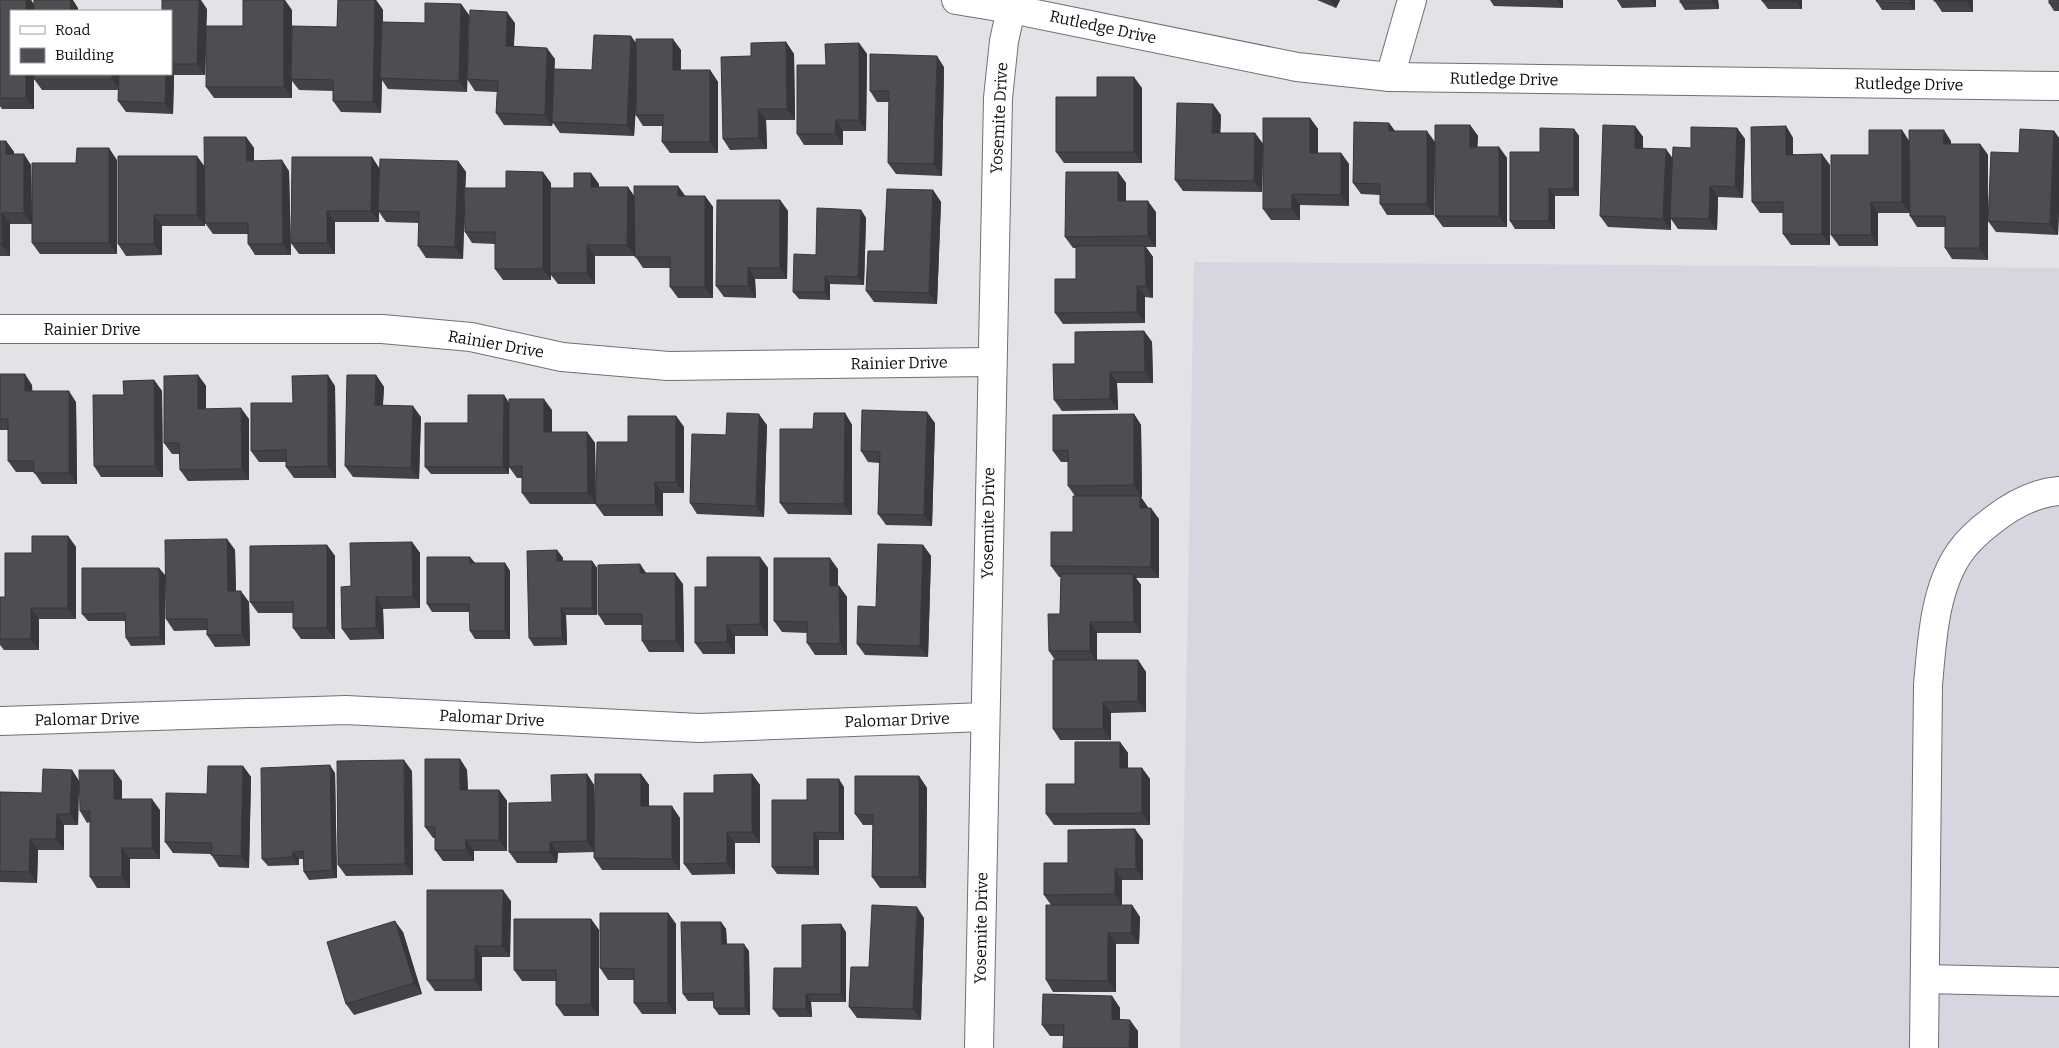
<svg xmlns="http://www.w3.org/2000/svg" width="2059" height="1048" font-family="Bitter,serif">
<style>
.built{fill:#d8d4e0}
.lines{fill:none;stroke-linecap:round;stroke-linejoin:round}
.minor-casing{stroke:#716f74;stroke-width:30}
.minor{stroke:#fff;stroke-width:28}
.wall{fill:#434246}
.shaded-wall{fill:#373639}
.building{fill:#4e4d51;stroke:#373639}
.labels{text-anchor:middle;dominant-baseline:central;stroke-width:5;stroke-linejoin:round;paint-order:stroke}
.street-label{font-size:16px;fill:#0d0c0e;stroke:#fff}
</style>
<rect width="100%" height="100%" fill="#e3e2e7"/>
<path class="built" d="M1194,262L2059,268V1048H1180Z"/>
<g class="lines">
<defs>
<g id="minor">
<path d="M956,0L1011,9L1297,67L1390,77L2059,86"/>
<path d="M1390,77L1412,0"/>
<path d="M0,329H382L471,337L562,357L668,366L991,362"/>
<path d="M0,721L346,710L699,728L984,717"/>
<path d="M1925,979L2059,982"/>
<path d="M979,1048L998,98L1004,41L1013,0"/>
<path d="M1924,1048L1928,685C1932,642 1934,589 1960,552C1969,539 1981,529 1993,520C2012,505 2034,493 2059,491"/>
</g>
</defs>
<use href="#minor" class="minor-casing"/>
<use href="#minor" class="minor"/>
</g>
<g class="wall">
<path d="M0,0H31L34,4L78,8L34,74V109H2L0,106Z"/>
<path d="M338,0H376L383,10V22L425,23L461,4L469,15L467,92L388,89L382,80L381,113L341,112L333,101V91L299,90L292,81V98H214L206,87V37L205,75H174L173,114L126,112L118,101L119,90H42L34,79L171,74V11L207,9L206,26H243L292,10V42L337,27Z"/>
<path d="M1317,0H1340L1336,8Z"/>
<path d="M1490,0H1563V8L1494,6Z"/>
<path d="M1617,0H1656V7L1622,8Z"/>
<path d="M1718,0L1719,9L1685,10L1680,2Z"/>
<path d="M1802,0V9H1768L1762,1Z"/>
<path d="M1876,0H1915V10H1882L1877,2Z"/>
<path d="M1934,0H1973V12H1942Z"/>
<path d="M2059,0V11H2054L2049,3Z"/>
<path d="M515,23L514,46L555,59L554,69L592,70L636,44L681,50V70H710L718,82V153H670L662,142L663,126H643L636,115V108L634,136L560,133L553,123L552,126L504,125L496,113L497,92L475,91L467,79Z"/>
<path d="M786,42L794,54L795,120H766L767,149L730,150L723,139L751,56Z"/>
<path d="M859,43L867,54L866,131H843V145H804L797,134L826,65Z"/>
<path d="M944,67L942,176L896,174L888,163L889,102H877L870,91Z"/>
<path d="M1142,88V163H1064L1056,152Z"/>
<path d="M1221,115L1220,133H1255L1263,144L1262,192L1183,191L1175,180Z"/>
<path d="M1310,118L1318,129V153H1341L1349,164V206L1300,205V220H1271L1263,209Z"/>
<path d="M1389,123L1395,131L1435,142L1434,215H1387L1380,204V195L1361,194L1353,183Z"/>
<path d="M1470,125L1478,136L1477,147H1499L1507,158V227H1443L1435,216Z"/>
<path d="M1635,126L1643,137V148L1672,158L1691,148L1737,128L1745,139L1743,198L1718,197L1717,230L1678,229L1671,219V230L1608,227L1600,216Z"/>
<path d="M1786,126L1793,138V154L1830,165V245H1791L1783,234V213H1760L1752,202Z"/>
<path d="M1574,129L1579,136V196H1555V229H1515L1510,221L1540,152Z"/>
<path d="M1902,130L1909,141H1951V144H1980L1988,155V260L1952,259L1945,248V227H1917L1910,216V213H1878V246H1839L1831,235L1869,155Z"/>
<path d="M2054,131L2059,138V211L2058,235L1996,232L1988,221L2019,153Z"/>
<path d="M246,137L254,148V161L289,171L291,255H255L248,244V234H213L205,223V226H162V255L126,256L118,244L204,166Z"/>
<path d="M0,141H6L14,152V154L31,165L32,224H10V256H0Z"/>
<path d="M372,157L379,168L458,161L466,172L465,188H506L551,183V188H574L599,184V187H628L635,197L678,186L685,196H705L713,207V298H678L670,287V268H643L635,256H595V284H558L551,275V280H503L495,269V244L472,243L465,232L464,215L463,259L426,258L418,246L419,223L386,222L379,212V222H335V254H299L291,243Z"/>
<path d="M117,160V254H40L32,243L76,163Z"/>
<path d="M1118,172L1126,183V201L1156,212V247H1146L1153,257V298L1145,297V323L1063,324L1055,313L1076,279V248H1073L1065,237Z"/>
<path d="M933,190L941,202L937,304L874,302L866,291L884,251Z"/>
<path d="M780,200L788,211L787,279H755L756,298L724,297L716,286Z"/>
<path d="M861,210L866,218L864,285L830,284V300L799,299L793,292L816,255Z"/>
<path d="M1144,331L1152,342L1153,383H1117L1118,410L1062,411L1054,400L1075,364Z"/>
<path d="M0,374L32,385V391L76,402L77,484H42L34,472H16L8,461V430H0Z"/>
<path d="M198,375L206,386V409L249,419V480L188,481L180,470V454H172L164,443Z"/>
<path d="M376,375L384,387L383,405L421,417L419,479L353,477L345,466Z"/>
<path d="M154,380L162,391L163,477H101L94,466L124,395Z"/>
<path d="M335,386L336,478H294L286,467V462H259L251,451L293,403Z"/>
<path d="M504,395L509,403L552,410V432H587L595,443L596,504H530L522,493V478H517L509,467V407V474H431L425,467L468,423Z"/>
<path d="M845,413L852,425V515L788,514L780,503L813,429Z"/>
<path d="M1134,414L1141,425L1142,497H1141L1148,508L1159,519V578H1136L1141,585V633H1097V660H1138L1146,672V712L1111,713V740H1060L1053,729L1055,660L1049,651L1060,614L1061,577H1059L1051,566L1073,532L1075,496L1068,486V462H1061L1053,451Z"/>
<path d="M676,416L684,427V493H663V516H604L596,505L628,442Z"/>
<path d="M935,423L932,526L886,525L878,514L879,463L868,462L861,451Z"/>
<path d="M767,425L764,517L697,514L690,503L726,435Z"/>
<path d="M68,536L76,547V619H39V650H4L0,645V597H5L32,553Z"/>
<path d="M227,539L235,550L236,591L249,602L250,646L215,647L207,635V630L174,631L166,619Z"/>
<path d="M412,542L420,553V608L383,609L384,639L350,640L342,629L351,586Z"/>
<path d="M327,545L335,556V639H301L293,628V613H258L250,602Z"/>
<path d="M923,545L931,556L928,657L865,655L857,644L876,607Z"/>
<path d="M557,550L563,558V561H592L597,568V615H566L567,645L534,646L529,638Z"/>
<path d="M760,557L768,568V636H735V654H703L695,643L707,587Z"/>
<path d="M475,563H505L510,571V639H475L470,631V612H432L427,604Z"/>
<path d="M640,564L646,573L683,584L684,652H649L642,641V625H605L598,614Z"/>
<path d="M838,569V586H839L847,597V655H815L807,643V633L782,632L774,621Z"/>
<path d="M165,575V645L131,646L126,638L125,621H88L82,614Z"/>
<path d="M1120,742L1128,753V768H1142L1150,779V825H1054L1046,814L1075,784Z"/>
<path d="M460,759L467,770L468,790H499L507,801V851H474V861H443L435,850V838H433L425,827Z"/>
<path d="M243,766L251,777L249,868L219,867L211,854L173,853L165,842L207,794Z"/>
<path d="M72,770L79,781L78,825H64V850H38L37,883L0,882V792L42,793Z"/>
<path d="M412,771L413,875L346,876L338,865Z"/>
<path d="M335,773L337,878L309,880L304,872L303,859H299V865L268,866L262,859Z"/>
<path d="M587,774L594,785L595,835L641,774L649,785V806L680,818V870H602L594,858L595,852L558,853L557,863H517L509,852L552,802Z"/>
<path d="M752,774L760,785V843H735V874L692,875L684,864L714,793Z"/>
<path d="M919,776L927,788L926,888H880L872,877L873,825H863L855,814Z"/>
<path d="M122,781V799L160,810V859H130V888H97L90,877V822L87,823L80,811Z"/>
<path d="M844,787V840H819V875L777,874L772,867L807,800Z"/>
<path d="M1143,840V880H1122V905H1132L1140,917L1139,944H1116V992H1053L1046,980L1051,905L1044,895L1068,863Z"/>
<path d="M511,901L510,957H482V991H435L427,980Z"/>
<path d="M668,913L676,924V1014H642L634,1003V980H608L600,968Z"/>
<path d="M924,918L921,1020L857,1018L849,1007L869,967Z"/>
<path d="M591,919L599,930V1016H564L556,1005V981H522L514,970Z"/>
<path d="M721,922L726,929L727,944L749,951L750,1015H719L714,1008L713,1001H688L683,994Z"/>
<path d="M403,932L422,994L354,1015L346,1004Z"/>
<path d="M846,932V1002H811L812,1017H779L773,1009L802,968Z"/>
<path d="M1112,996L1120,1008V1019L1138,1031V1048H1063L1064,1036H1050L1042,1025Z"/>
</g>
<g class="shaded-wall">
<path d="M26,0H31L34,5V11H26Z"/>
<path d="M70,0H73L78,8V11H71Z"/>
<path d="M199,0H201L207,9L205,75L197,64Z"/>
<path d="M284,0H285L292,10V79H291L292,81V98L284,87Z"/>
<path d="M375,0H376L383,10L382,78H380L382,80L381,113L373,102Z"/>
<path d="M1330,0H1340L1336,8Z"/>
<path d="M1557,0H1563V8Z"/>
<path d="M1651,0H1656V7Z"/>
<path d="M1713,0H1718L1719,9L1713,2Z"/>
<path d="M1796,0H1802V9L1796,1Z"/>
<path d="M1910,0H1915V10L1910,3Z"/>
<path d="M1966,0H1973V12L1966,1Z"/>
<path d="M461,4L469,15L467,92L459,81Z"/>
<path d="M507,12L515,23L513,57L506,46Z"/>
<path d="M631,36L639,47L634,136L627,125Z"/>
<path d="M673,39L681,50L680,81L673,70Z"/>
<path d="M786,42L794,54L795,120L787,109Z"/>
<path d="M859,43L867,54L866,131L859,120Z"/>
<path d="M547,48L555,59L552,126L545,115Z"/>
<path d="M937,56L944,67L942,176L934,164Z"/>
<path d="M171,70L174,75L173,114L165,103L166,74H171Z"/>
<path d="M710,70L718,82V153L710,142Z"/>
<path d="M26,74H34V109L26,98Z"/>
<path d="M112,74H120V90L112,79Z"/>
<path d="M1134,77L1142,88V163L1134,152Z"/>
<path d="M1213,104L1221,115L1220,144L1212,133Z"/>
<path d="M758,109L766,120L767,149L759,138Z"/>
<path d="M1310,118L1318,129V164L1310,153Z"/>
<path d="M836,120L843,131V145L835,134Z"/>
<path d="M1389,123L1397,134L1389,131Z"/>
<path d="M1470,125L1478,136L1477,158L1470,147Z"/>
<path d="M1635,126L1643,137V159L1635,148Z"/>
<path d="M1786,126L1793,138V166L1786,155Z"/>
<path d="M1737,128L1745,139L1743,198L1735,187Z"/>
<path d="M1574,129L1579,136V196L1574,189Z"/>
<path d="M1902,130L1909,141L1910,213L1902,202Z"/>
<path d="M1944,130L1951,141V155L1943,144Z"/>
<path d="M1427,131L1435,142L1434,215L1427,204Z"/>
<path d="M2054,131L2059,138V211L2058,235L2050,224Z"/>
<path d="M1255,133L1263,144L1262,192L1254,181Z"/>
<path d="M246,137L254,148V172L247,161Z"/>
<path d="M6,141L14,152V166L6,154Z"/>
<path d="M1980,144L1988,155V260L1980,248Z"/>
<path d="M1499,147L1507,158V227L1499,216Z"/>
<path d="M109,148L117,160V254L109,243Z"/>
<path d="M1666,149L1674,160L1670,218L1671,219V230L1663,219Z"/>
<path d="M1341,153L1349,164V206L1341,195Z"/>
<path d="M24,154L31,165L32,224L24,213Z"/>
<path d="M1822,154L1830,165V245L1822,234Z"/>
<path d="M197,156L205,167V226L197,215Z"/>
<path d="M372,157L379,168L378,211L379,212V222L371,211Z"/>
<path d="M282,160L289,171L291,255L283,244Z"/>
<path d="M458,161L466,172L463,259L455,247Z"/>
<path d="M543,172L551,183V273H550L551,275V280L543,269Z"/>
<path d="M1118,172L1126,183V212L1118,201Z"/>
<path d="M591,173L599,184V198L591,187Z"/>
<path d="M678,186L686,197L678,196Z"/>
<path d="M1710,186L1718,197L1717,230L1709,219Z"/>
<path d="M628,187L635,198V256L627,245Z"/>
<path d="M1549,189L1555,196V229L1549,221Z"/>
<path d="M933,190L941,202L937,304L929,293Z"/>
<path d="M1292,194L1300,205V220L1292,209Z"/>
<path d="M705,196L713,207V298L705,287Z"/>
<path d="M780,200L788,211L787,279L780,268Z"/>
<path d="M1148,201L1156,212V247L1148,236Z"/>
<path d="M1871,202L1878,213V246L1871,235Z"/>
<path d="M861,210L866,218L864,285L858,277Z"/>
<path d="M327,211L335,222V254L327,243Z"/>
<path d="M2,213L10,224V256L2,245Z"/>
<path d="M154,215L162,226V255L154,244Z"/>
<path d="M587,245L595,256V284L587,273Z"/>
<path d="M1145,246L1153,257V298L1146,286Z"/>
<path d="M748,268L755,279L756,298L748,286Z"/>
<path d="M825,276L830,284V300L825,292Z"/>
<path d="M1137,286L1145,297V323L1137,312Z"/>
<path d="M1144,331L1152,342L1153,383L1145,372Z"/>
<path d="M1110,372L1117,383L1118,410L1110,399Z"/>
<path d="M25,374L32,385L33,402L25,391Z"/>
<path d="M198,375L206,386V420L198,409Z"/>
<path d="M328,375L335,386L336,478L328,466Z"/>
<path d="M376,375L384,387L382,416L375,405Z"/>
<path d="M154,380L162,391L163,477L155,466Z"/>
<path d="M69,391L76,402L77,484L69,473Z"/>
<path d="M504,395L509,403V474L503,467Z"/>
<path d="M544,399L552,410V443L544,432Z"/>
<path d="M413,406L421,417L419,479L411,468Z"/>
<path d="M241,408L249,419V480L242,469Z"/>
<path d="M927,412L935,423L932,526L924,515Z"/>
<path d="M845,413L852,425V515L844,504Z"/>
<path d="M759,414L767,425L764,517L756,506Z"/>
<path d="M1134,414L1141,425L1142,497L1134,485Z"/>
<path d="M676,416L684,427V493L676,482Z"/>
<path d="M587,432L595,443L596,504L588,493Z"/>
<path d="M655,482L663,493V516L655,505Z"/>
<path d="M1140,496L1148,507V519L1140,508Z"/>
<path d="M1151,508L1159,519V578L1151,567Z"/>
<path d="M68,536L76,547V619L68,608Z"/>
<path d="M227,539L235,550L236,602L228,591Z"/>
<path d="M412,542L420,553V608L413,597Z"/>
<path d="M327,545L335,556V639L327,628Z"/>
<path d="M923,545L931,556L928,657L920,646Z"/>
<path d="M557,550L563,558L562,569L557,561Z"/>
<path d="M470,557L476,564L470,563Z"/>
<path d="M760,557L768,568V636L760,624Z"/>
<path d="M830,558L838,569V597L830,586Z"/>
<path d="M592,561L597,568V615L592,608Z"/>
<path d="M505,563L510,571V639L505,631Z"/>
<path d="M640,564L648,576L640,573Z"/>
<path d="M159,568L165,575V645L160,637Z"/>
<path d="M675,573L683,584L684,652L676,641Z"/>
<path d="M1133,574L1141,585V633L1134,622Z"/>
<path d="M839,586L847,597V655L840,644Z"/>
<path d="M241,591L249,602L250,646L242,635Z"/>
<path d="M376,597L383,609L384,639L376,628Z"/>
<path d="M31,608L39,619V650L31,639Z"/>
<path d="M561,608L566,615L567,645L562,638Z"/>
<path d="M1090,622L1097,633V662L1090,651Z"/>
<path d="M727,625L735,636V654L727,642Z"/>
<path d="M1138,660L1146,672V712L1138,701Z"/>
<path d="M1103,702L1111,713V740L1103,729Z"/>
<path d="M1120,742L1128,753V779L1120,768Z"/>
<path d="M460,759L467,770L468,801L460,790Z"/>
<path d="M404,760L412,771L413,875L405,864Z"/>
<path d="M330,765L335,773L337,878L332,870Z"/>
<path d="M243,766L251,777L249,868L241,856Z"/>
<path d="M1142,768L1150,779V825L1142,813Z"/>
<path d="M72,770L79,781L78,825L70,814Z"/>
<path d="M114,770L122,781V810L114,799Z"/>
<path d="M587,774L594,785L595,852L587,841Z"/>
<path d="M641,774L649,785V817L641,806Z"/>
<path d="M752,774L760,785V843L752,832Z"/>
<path d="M919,776L927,788L926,888L919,877Z"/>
<path d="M839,779L844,787V840L839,833Z"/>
<path d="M499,790L507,801V851L499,840Z"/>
<path d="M152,799L160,810V859L152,848Z"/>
<path d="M672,806L680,818V870L672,859Z"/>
<path d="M57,814L64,825V850L56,839Z"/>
<path d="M1135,829L1143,840V880L1136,869Z"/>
<path d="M727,832L735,843V874L727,863Z"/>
<path d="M814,832L819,840V875L814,867Z"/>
<path d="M30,839L38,850L37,883L29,872Z"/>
<path d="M466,840L474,851V861L466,850Z"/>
<path d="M550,842L558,853L557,863L550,852Z"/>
<path d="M122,848L130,859V888L122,877Z"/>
<path d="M293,852L299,859V865L293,857Z"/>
<path d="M1115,869L1122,880V905L1115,894Z"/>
<path d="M503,890L511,901L510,957L502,946Z"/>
<path d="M1132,905L1140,917L1139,944L1131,933Z"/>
<path d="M917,907L924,918L921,1020L913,1009Z"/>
<path d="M668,913L676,924V1014L668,1003Z"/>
<path d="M591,919L599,930V1016L591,1005Z"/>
<path d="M395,921L403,932L422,994L414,983Z"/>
<path d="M721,922L726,929L727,952L722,944Z"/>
<path d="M841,924L846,932V1002L841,994Z"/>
<path d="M1108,933L1116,944V992L1108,981Z"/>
<path d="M744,944L749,951L750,1015L745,1008Z"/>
<path d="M475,946L482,957V991L475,980Z"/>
<path d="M806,994L811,1002L812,1017L806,1009Z"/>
<path d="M1112,996L1120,1008V1030L1112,1019Z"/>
<path d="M1130,1020L1138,1031V1048H1129Z"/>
</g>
<g class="building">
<path d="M0,0H26V11H11V74H26V98H0Z"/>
<path d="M34,0H70L71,11H34Z"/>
<path d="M162,0H199L197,64H171V11H162Z"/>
<path d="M243,0H284V87H206V26H243Z"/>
<path d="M338,0H375L373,102L333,101V80L291,79L292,26L337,27Z"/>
<rect x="1680" y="0" width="33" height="2"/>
<rect x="1762" y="0" width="34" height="1"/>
<path d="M1876,0H1910V3L1877,2Z"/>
<rect x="1934" y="0" width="32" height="1"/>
<rect x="2049" y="0" width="10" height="3"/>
<path d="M425,3L461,4L459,81L380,78L382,22L425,23Z"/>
<path d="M470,10L507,12L506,46L547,48L545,115L496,113L498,81L467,79Z"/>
<path d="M594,35L631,36L627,125L552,122L554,69L592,70Z"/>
<path d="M636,39H673V70H710V142H662L663,115H636Z"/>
<path d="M786,42L787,109H758L759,138L723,139L721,57L751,56V43Z"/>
<path d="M859,43V120H836L835,134H797V65H826L825,44Z"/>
<path d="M870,54L937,56L934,164L888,163L889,91H870Z"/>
<rect x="34" y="74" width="78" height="5"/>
<path d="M119,74H166L165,103L118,101Z"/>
<path d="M1097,77H1134V152H1056V97H1097Z"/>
<path d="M1177,103L1213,104L1212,133H1255L1254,181L1175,180Z"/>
<path d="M1263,118H1310V153H1341V195L1292,194V209H1263Z"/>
<path d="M1354,122L1389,123V131H1427V204H1380V184L1353,183Z"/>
<path d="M1435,125H1470V147H1499V216H1435Z"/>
<path d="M1603,125L1635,126V148L1666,149L1663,219L1600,216Z"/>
<path d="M1786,126V155L1822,154V234H1783V202H1752L1751,127Z"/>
<path d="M1691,127L1737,128L1735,187L1710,186L1709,219L1670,218L1673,147L1691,148Z"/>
<path d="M1540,128L1574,129V189H1549V221H1510V152H1540Z"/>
<path d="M2020,129L2054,131L2050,224L1988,221L1991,152L2019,153Z"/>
<path d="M1869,130H1902V202H1871V235H1831V155H1869Z"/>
<path d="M1909,130H1944L1943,144H1980V248H1945V216H1910Z"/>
<path d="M204,137H246L247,161L282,160L283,244H248V223H205Z"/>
<path d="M0,141H6V154H24V213H2V245H0Z"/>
<path d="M77,148H109V243H32V163H76Z"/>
<path d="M118,156H197V215H154V244H118Z"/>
<path d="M292,157H372L371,211H327V243H291Z"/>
<path d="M380,159L458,161L455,247L418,246L419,212L378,211Z"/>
<path d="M506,171L543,172V269H495V232H465L464,188H506Z"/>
<path d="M1066,172H1118V201H1148V236L1065,237Z"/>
<path d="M574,173H591V187H628L627,245H587V273H550V188H574Z"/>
<path d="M634,186H678V196H705V287H670V257H635Z"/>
<path d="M887,189L933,190L929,293L866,291L868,251H884Z"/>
<path d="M717,200H780V268H748V286H716Z"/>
<path d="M817,208L861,210L858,277L825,276V292H793L794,254L816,255Z"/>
<path d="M1076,246H1145L1146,286H1137V312L1055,313V279H1076Z"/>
<path d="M1144,331L1145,372H1110V399L1054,400L1053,364H1075V332Z"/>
<path d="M0,374H25V391H69V473H34L33,461H8V419H0Z"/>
<path d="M198,375V409L241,408L242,469L180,470L179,443H164V376Z"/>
<path d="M328,375V466L286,467V450L251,451V403H293L292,376Z"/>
<path d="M347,375H376L375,405L413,406L411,468L345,466Z"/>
<path d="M154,380L155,466H94L93,395H124L123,381Z"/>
<path d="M468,395H504L503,467H425V423H468Z"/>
<path d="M509,399H544V432H587L588,493H522V466L509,467Z"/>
<path d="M862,410L927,412L924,515L878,514L880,452L861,451Z"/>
<path d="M727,413L759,414L756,506L690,503L692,434L726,435Z"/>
<path d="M814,413H845L844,504L780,503V429H813Z"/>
<path d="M1134,414V485L1068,486V450L1053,451V415Z"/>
<path d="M628,416H676V482H655V505H596L597,442H628Z"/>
<path d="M1073,496H1140V508H1151V567L1051,566V532H1073Z"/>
<path d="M32,536H68V608H31V639H0V597H5V553H32Z"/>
<path d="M227,539L228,591H241L242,635H207V619H166L165,540Z"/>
<path d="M412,542L413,597H376V628L342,629L341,587L351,586L350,543Z"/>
<path d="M878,544L923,545L920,646L857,644L858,606L876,607Z"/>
<path d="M327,545V628H293V602H250V546Z"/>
<path d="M557,550V561H592V608H561L562,638H529L527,551Z"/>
<path d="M427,557H470V563H505V631H470L469,604H427Z"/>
<path d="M707,557H760V624L727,625V642L695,643V587H707Z"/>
<path d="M774,558H830V586H839L840,644L807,643V622L774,621Z"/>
<path d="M640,564V573H675L676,641H642V614H598V565Z"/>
<path d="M82,568H159L160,637L126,638L125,613L82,614Z"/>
<path d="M1061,574H1133L1134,622H1090V651H1049L1048,614H1060Z"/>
<path d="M1053,660H1138V701L1103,702V729H1053Z"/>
<path d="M1075,742H1120V768H1142V813L1046,814V784H1075Z"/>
<path d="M425,759H460V790H499V840H466V850H435V827H425Z"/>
<path d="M404,760L405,864L338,865L337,761Z"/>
<path d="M330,765L332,870L304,872L303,851L293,852V857L262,859L261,768Z"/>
<path d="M208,766H243L241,856L211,855L212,843L165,842L166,793L207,794Z"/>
<path d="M43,769L72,770L70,814H57L56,839H30L29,872L0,871V792L42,793Z"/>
<path d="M79,770H114V799H152V848H122V877H90V811H80Z"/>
<path d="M587,774V841L550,842V852H509V803L552,802L551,775Z"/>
<path d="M595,774H641V806H672V859L594,858Z"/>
<path d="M752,774V832H727V863L684,864V793H714V775Z"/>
<path d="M855,776H919V877H872L873,815L855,814Z"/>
<path d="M807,779H839V833L814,832V867H772V800H807Z"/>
<path d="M1135,829L1136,869H1115V894L1044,895V863H1068V830Z"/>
<path d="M427,890H503L502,946H475V980H427Z"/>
<path d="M872,905L917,907L913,1009L849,1007L851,967H869Z"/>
<path d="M1046,905H1132L1131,933H1108V981L1046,980Z"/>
<path d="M600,913H668V1003H634V969L600,968Z"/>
<path d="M514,919H591V1005H556V970H514Z"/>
<path d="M395,921L414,983L346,1004L327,942Z"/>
<path d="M681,922H721L722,944H744L745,1008H714L713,993L683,994Z"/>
<path d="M841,924V994H806V1009H773L774,968H802V925Z"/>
<path d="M1043,994L1112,996V1019L1130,1020L1129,1048H1063L1064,1025H1042Z"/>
</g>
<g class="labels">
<g class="street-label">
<text transform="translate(1103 27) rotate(12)">Rutledge Drive</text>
<text transform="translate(1504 79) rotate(1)">Rutledge Drive</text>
<text transform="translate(1909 84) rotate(1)">Rutledge Drive</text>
<text transform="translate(999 118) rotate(-87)">Yosemite Drive</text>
<text x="92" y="329">Rainier Drive</text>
<text transform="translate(496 344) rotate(10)">Rainier Drive</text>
<text transform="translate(899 363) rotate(-1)">Rainier Drive</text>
<text transform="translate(988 523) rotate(-89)">Yosemite Drive</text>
<text transform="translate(492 718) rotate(3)">Palomar Drive</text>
<text transform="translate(87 719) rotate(-1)">Palomar Drive</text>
<text transform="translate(897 720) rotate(-2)">Palomar Drive</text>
<text transform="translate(981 928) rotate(-89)">Yosemite Drive</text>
</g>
</g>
<rect x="10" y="10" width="162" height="65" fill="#ffffff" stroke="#9e9e9f"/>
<rect x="20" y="26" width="25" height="8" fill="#ffffff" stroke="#9e9e9f"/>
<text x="55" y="35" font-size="15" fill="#0d0c0e">Road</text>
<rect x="20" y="48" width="25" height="15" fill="#4e4d51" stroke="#9e9e9f"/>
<text x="55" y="60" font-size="15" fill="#0d0c0e">Building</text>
</svg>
